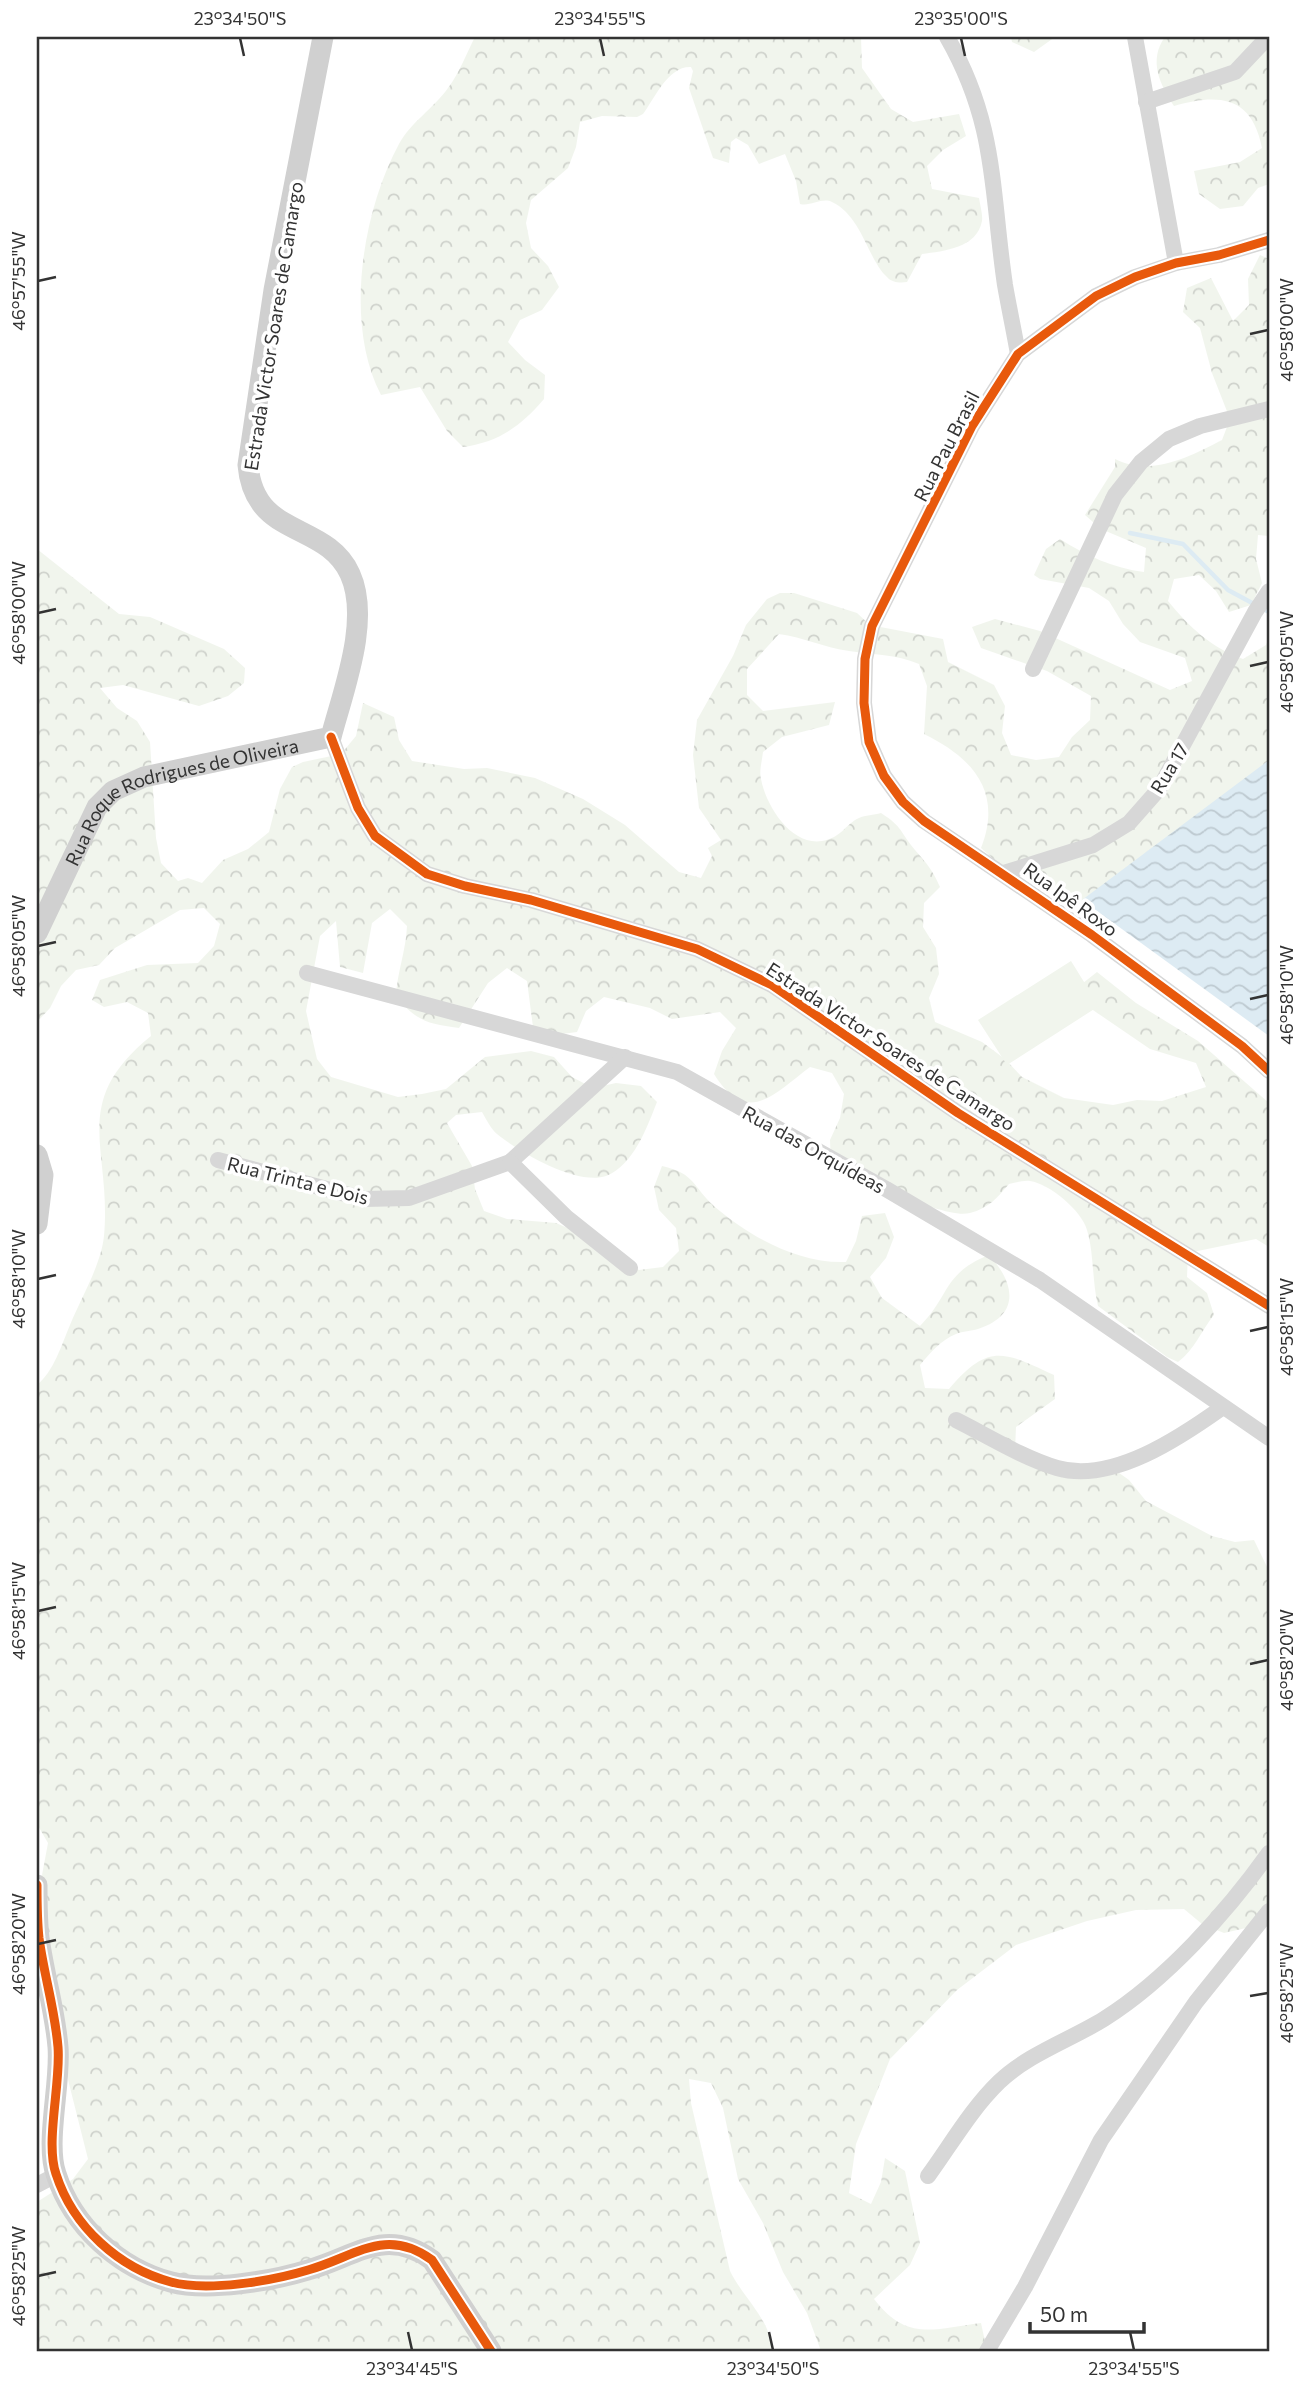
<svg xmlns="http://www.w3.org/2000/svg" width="1306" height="2388" font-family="Commissioner,sans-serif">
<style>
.forest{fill:url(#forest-crowns)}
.pitch{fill:#f1f5ed}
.water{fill:url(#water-waves)}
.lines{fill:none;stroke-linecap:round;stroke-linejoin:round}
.stream{stroke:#ddebf3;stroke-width:4.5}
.street{stroke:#d7d7d7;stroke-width:16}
.secondary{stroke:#d0d0d0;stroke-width:21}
.cycleway-casing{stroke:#fff;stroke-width:13}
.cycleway{stroke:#e8590c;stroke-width:9}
.ticks{fill:none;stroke:#333;stroke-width:2.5}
.labels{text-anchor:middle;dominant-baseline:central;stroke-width:7;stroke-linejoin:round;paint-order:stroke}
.street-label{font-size:19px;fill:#333;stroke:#fff}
.neatline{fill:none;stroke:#333;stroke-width:2.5}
.ticks-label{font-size:18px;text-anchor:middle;fill:#333}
</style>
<defs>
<pattern id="forest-crowns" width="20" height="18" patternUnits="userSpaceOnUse" patternTransform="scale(1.75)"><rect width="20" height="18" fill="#f1f5ed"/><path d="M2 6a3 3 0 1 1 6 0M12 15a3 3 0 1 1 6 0" fill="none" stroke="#cfd2cc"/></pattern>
<pattern id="water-waves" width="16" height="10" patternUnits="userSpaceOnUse" patternTransform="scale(1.75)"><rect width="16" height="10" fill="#ddebf3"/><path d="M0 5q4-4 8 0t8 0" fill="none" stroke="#becad1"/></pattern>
</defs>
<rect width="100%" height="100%" fill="#fff"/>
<g class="forest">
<path d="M475,37H861L862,68L891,109L913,122L959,114L966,136L943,150L927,166L932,189L979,198C980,205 983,215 982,221C977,248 944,251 922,254L907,282C901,283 892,283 887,277C868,260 862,216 832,202C822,197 810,207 800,204L796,181L785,154L759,164L748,145L736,138L731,142L729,163L713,158L689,88L693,71L691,67C668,66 655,98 643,114L637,117L602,116L580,122L576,147L568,168L531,200L526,223L531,248L548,266L559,287L542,310L520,320L508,342L525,360L545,375L544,399C521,426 499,442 463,447L447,431L420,387L381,395C344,324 362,212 399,144C410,123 434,108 448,88C460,72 466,54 475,37Z"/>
<path d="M1011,37H1055L1034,52L1012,42Z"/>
<path d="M1165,37H1269V184L1258,188L1243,206L1220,209L1199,194L1194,171L1240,162L1262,148C1252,96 1219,93 1174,106C1160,85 1148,60 1165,37Z"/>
<path d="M1260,255L1269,259V536L1258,535L1256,559L1262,583L1251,605L1229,612L1216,591L1199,575L1174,579L1168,601C1189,627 1212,648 1243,659L1266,645L1269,637V783L1105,901L1083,906L998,863L981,848C1003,792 973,758 924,734L927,686L919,664C895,654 874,655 849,651C825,648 803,637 779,634L747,669V695L763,711L835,702L829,725L782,737L763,752C762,761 759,771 761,779C766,806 791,846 822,841C843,837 844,825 859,818C865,815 874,815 881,813C904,828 899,831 915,850C927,864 932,869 940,887L924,903L923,927L936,948L939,974L929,998L935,1022L982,1042L1005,1059L1022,1077L1064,1098L1113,1105L1137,1100L1162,1101L1206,1087L1196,1063L1150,1049L1090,1008L1078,987L1097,972L1136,1003L1198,1041L1269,1103V1247L1256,1239L1188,1253L1187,1277L1207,1293L1214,1315C1201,1331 1195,1349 1178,1362L1167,1357L1098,1306C1092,1281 1094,1253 1087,1230C1082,1211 1050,1184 1030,1181C1024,1180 1015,1183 1009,1184C997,1198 989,1208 970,1213C944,1220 859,1176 831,1164L830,1140L840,1118L844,1094L832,1073L810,1067C773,1095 747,1127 714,1074L722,1051L736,1028L720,1012L672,1019L650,1008L604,997L586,1011L577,1032L554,1035L533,1027L527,981L507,968L488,983L459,1028C428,1024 416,1021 396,996C397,972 406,951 407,926L390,909L372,923L363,973L340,967L336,921L320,936L306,1011L317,1059L331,1077L398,1097L422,1094L446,1089L485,1057L531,1051L554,1057L572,1077L593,1088L616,1083L641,1086L657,1102C647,1127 634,1165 606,1176C577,1186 519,1152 497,1134C491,1129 486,1119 482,1112L456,1115L447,1123L472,1166L475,1189L484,1211L507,1219L556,1223L577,1232L618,1260L639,1270L663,1267L679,1251L676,1228L659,1210L654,1187L662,1166C696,1174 691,1185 715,1207C750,1237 799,1264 846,1262L856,1241L862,1216L885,1213L894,1237L886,1258L870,1277L882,1298L920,1326C950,1296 943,1273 989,1255C1015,1283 1021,1315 978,1329C971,1331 963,1331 956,1334C941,1340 930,1353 920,1365L925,1388L949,1389C988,1343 1003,1351 1054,1375L1055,1399L1016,1427L1015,1451L1036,1468L1108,1465L1129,1480L1146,1501L1212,1536L1235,1542L1254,1540L1269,1571V1913L1246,1928L1224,1933L1202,1924L1184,1909L1136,1910L1087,1921L1016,1945L957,1990L890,2059L856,2144L849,2193L871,2204L881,2182L885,2158L905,2171L920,2243L910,2265L874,2299C907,2342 933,2329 981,2323L986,2346L983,2351H821L807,2313L783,2272L763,2223L738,2179L723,2108L711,2083L689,2079L691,2103L730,2271C744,2299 770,2319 773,2351H37V2202L73,2179L88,2159L59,2044L37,1902L48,1843L37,1824V1385C54,1371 61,1346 70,1325C81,1298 101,1265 104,1236C112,1148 68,1103 151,1036L148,1013L127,1002L104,1007L92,1000L100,980L147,965L198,963L214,946L220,924L204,908L180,910L115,948L99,965L76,970L61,986L50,1008L37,1022V549L119,614L150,617L224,649L245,668L244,683L228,696L199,706L123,685L100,688L117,708L137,721L150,742L156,838L161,863L178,881L188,878L202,883L223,860L248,849L269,832L280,789L292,767L303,762L341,754L356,736L363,703L394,717L399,740L412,761L464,769L487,768L535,778L583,799L625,825L679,872L701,878L712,856L708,848L721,840L699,808L693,755L697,720L733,656L746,625L767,599L780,593H794L857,613L870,625L943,639L948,662L994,685L1005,706L1002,733L1011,755L1036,760L1059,757L1072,737L1090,720L1091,696L1047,671L981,648L972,627L995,619L1040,631L1170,690L1192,681L1185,658L1140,642L1123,624L1109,601L1089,588L1040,579L1034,575L1046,549L1060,539C1087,556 1113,568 1144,572L1146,548L1101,529L1085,515L1115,467V459C1151,477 1189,457 1222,440L1230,419L1212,373L1200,328L1183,312L1187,288L1211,278L1233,321L1249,305L1248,279Z"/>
</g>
<path class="pitch" d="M1071,961L1099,1006L1007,1065L978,1020Z"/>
<path class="water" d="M1269,760V1036L1082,900Z"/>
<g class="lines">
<path class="stream" d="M1130,533L1183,544L1228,590L1269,612"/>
<g class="street">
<path d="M947,37C997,124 991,190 1005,285C1009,308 1014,331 1018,354"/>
<path d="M1135,37L1176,263"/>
<path d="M1146,102L1235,72L1268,37"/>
<path d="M1269,240L1219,255L1176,263L1135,277L1096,296L1018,354L972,426L872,626L865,659L864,703L869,742L884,776L903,802L924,821L1092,935L1242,1046L1269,1071"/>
<path d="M1033,669L1115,495L1141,462L1169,439L1200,426L1269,409"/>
<path d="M331,737L358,808L375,836L427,874L465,886L531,900L697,949L772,985L958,1113L1269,1306"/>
<path d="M1004,873L1093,845L1129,823L1159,789L1255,612L1269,591"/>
<path d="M307,973L677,1072L886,1189L1040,1280L1269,1438"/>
<path d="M218,1160L364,1199L409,1198L510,1162L625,1057"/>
<path d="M510,1162L566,1217L630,1268"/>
<path d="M956,1420C988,1436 1023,1458 1057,1468C1112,1484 1181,1437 1223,1407"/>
<path d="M928,2176C950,2146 971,2109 999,2082C1028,2054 1070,2040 1104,2019C1166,1980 1227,1912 1269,1853"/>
<path d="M37,2185L56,2175"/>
<path d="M987,2351L1025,2287L1101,2140L1196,2002L1269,1911"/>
</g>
<g class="secondary">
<path id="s1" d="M37,933L97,807L113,791L144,777L331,737C343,691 371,620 350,574C326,521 254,539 248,465L274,290L323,37"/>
<path d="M37,1155L43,1175L37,1224"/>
<path d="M37,1885C37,1902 37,1920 39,1938C44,1975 55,2010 58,2047C61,2083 45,2143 56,2174C73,2227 119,2268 171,2282C207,2292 272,2281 308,2270C355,2257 385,2226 432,2260L491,2351"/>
</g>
<defs>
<g id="cycleway">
<path d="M1269,240L1219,255L1176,263L1135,277L1096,296L1018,354L972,426L872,626L865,659L864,703L869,742L884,776L903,802L924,821L1092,935L1242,1046L1269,1071"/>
<path d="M331,737L358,808L375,836L427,874L465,886L531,900L697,949L772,985L958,1113L1269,1306"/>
<path d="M37,1885C37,1902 37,1920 39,1938C44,1975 55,2010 58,2047C61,2083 45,2143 56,2174C73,2227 119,2268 171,2282C207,2292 272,2281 308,2270C355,2257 385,2226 432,2260L491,2351"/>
</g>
</defs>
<use href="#cycleway" class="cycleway-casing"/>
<use href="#cycleway" class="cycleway"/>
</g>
<path class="ticks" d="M240,38L244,56M600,38L604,56M961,38L965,56M38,281L56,277M1250,334L1268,330M38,613L56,609M1250,666L1268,662M38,946L56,942M1250,999L1268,995M38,1279L56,1275M1250,1331L1268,1327M38,1611L56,1607M1250,1664L1268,1660M38,1944L56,1940M1250,1996L1268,1993M38,2276L56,2272M408,2332L412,2350M769,2332L773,2350M1130,2332L1134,2350"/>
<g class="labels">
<g class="street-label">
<text transform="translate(273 326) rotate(-81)">Estrada Victor Soares de Camargo</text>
<text transform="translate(946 446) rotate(-63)">Rua Pau Brasil</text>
<text transform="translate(1169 768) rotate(-59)">Rua 17</text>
<text stroke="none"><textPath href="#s1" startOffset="215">Rua Roque Rodrigues de Oliveira</textPath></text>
<text transform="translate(1071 899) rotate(36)">Rua Ipê Roxo</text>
<text transform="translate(891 1046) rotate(33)">Estrada Victor Soares de Camargo</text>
<text transform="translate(814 1149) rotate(29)">Rua das Orquídeas</text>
<text transform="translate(298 1180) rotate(14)">Rua Trinta e Dois</text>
</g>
</g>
<rect width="1306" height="2388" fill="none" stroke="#ffffff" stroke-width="77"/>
<path d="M1030 2322v10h114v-10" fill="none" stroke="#333333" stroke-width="3.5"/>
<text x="1040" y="2322" font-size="21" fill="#333333" stroke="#ffffff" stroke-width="5" paint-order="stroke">50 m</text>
<rect x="38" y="38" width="1230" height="2312" class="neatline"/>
<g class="ticks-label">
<text x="240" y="25">23°34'50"S</text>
<text x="600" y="25">23°34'55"S</text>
<text x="961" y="25">23°35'00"S</text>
<text transform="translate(19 281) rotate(-90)" y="6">46°57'55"W</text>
<text transform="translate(1287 330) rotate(-90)" y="6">46°58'00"W</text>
<text transform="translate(19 613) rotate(-90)" y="6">46°58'00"W</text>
<text transform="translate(1287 662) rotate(-90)" y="6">46°58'05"W</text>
<text transform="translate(19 946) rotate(-90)" y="6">46°58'05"W</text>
<text transform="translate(1287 995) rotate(-90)" y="6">46°58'10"W</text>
<text transform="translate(19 1279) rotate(-90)" y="6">46°58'10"W</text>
<text transform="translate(1287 1327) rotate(-90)" y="6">46°58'15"W</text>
<text transform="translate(19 1611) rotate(-90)" y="6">46°58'15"W</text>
<text transform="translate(1287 1660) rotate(-90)" y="6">46°58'20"W</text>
<text transform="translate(19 1944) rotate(-90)" y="6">46°58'20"W</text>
<text transform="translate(1287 1993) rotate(-90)" y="6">46°58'25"W</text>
<text transform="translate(19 2276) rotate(-90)" y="6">46°58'25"W</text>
<text x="412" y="2375">23°34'45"S</text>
<text x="773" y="2375">23°34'50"S</text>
<text x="1134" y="2375">23°34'55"S</text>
</g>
</svg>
